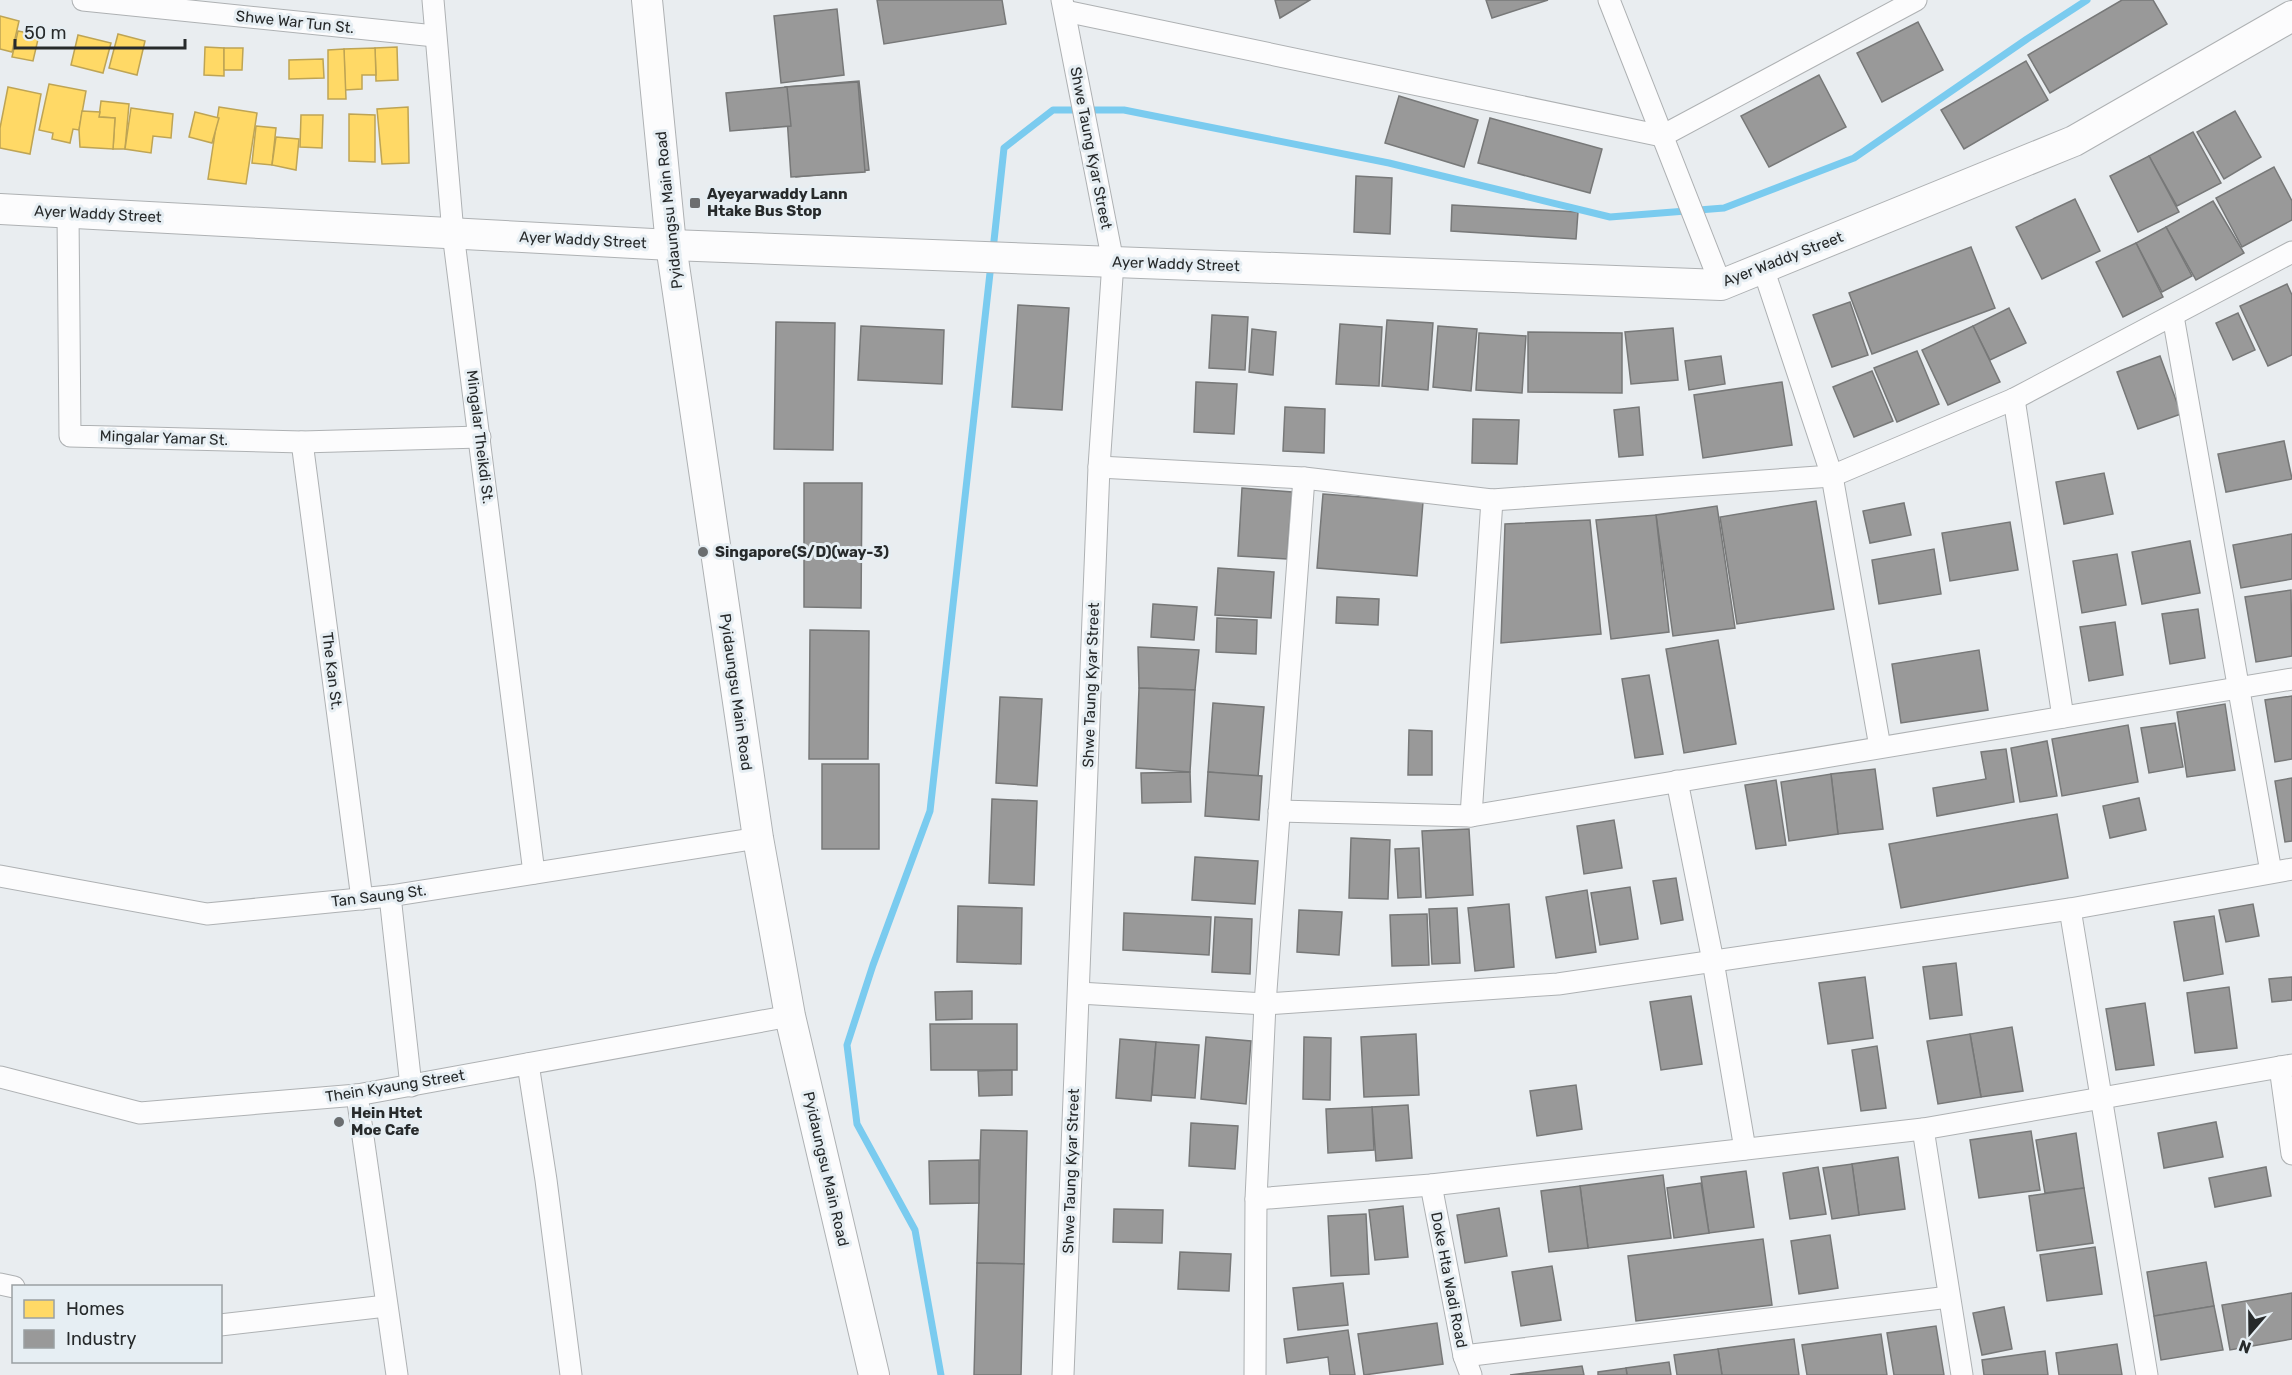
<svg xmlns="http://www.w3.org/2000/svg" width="2292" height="1375" font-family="Rubik,sans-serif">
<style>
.homes{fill:#ffd966;stroke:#bea454;stroke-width:1.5}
.industry{fill:#999;stroke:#777878;stroke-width:1.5}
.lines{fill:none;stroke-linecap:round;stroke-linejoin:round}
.stream{stroke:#7acbef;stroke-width:7}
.street-casing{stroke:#aeb1b3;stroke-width:23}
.secondary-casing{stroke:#aeb1b3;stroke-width:32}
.street{stroke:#fcfcfd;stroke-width:21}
.secondary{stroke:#fcfcfd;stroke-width:30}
.poi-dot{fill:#6b6e70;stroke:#e6eef3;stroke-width:2}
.labels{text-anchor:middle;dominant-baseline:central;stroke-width:6;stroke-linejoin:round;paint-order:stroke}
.street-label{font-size:15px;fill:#272a2b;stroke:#e6eef3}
.poi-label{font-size:15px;font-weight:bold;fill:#272a2b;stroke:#e6eef3;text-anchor:start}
</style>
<rect width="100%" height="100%" fill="#e9edf0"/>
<g class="homes">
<path d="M0,16L19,21L12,52L0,49Z"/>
<path d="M18,31L39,35L33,61L12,57Z"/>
<path d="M118,34L145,41L137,75L109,68Z"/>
<path d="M78,35L111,43L103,73L71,65Z"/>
<path d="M205,47L224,48V76L204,75Z"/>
<path d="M397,47L398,80L376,81L375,48Z"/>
<path d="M224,48H243L242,70H224Z"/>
<path d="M375,48L376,75H362V89L345,90L344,49Z"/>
<path d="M344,49L346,99H328V50Z"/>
<path d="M323,59L324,78L289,79V60Z"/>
<path d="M49,84L86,91L79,130L73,129L70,143L52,139L53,133L39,130Z"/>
<path d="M8,87L41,94L30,154L0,148V128Z"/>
<path d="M101,101L129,104L125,149H113L115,118L99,117Z"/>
<path d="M219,107L257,113L246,184L208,179Z"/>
<path d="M408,107L409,163L382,164L377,109Z"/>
<path d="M131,108L173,114L171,138L153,136L151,153L125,149Z"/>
<path d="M82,111L100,112L99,117L115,118L113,149L80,147L79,130Z"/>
<path d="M195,112L219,118L212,143L189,137Z"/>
<path d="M349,114L375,115V162L349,161Z"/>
<path d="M301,115H323L322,148L300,147Z"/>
<path d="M256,126L276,128L272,165L252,163Z"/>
<path d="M276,137L299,139L296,170L272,165Z"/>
</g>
<g class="industry">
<path d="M877,0H1002L1006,24L884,44Z"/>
<path d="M1275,0H1310L1280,18Z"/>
<path d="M1486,0H1548L1492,18Z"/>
<path d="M2122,0H2153L2167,24L2050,93L2028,55Z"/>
<path d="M837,9L844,75L781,83L774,16Z"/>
<path d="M1918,22L1943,70L1882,102L1857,53Z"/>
<path d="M2026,61L2048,100L1964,149L1941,110Z"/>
<path d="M1819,75L1846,127L1769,167L1741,116Z"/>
<path d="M859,81L869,170L796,177L787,87Z"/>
<path d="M858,82L865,172L791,177L785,87Z"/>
<path d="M787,87L791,126L730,131L726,93Z"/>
<path d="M1399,96L1478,120L1464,167L1385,143Z"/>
<path d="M2235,111L2261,157L2224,179L2197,132Z"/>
<path d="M1490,118L1602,149L1590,193L1478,163Z"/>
<path d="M2193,132L2221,183L2177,206L2149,156Z"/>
<path d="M2149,156L2179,212L2138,232L2110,176Z"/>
<path d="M2274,167L2292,201V220L2242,247L2216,198Z"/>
<path d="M1356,176L1392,178L1390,234L1354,232Z"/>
<path d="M2075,199L2100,251L2042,279L2016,227Z"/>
<path d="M2213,201L2244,253L2196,280L2166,227Z"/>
<path d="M1452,205L1578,212L1576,239L1451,231Z"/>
<path d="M2166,227L2192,276L2162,292L2136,243Z"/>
<path d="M2136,243L2163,297L2123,317L2096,262Z"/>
<path d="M1971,247L1995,308L1872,354L1849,293Z"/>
<path d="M2287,284L2292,295V355L2268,366L2240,306Z"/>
<path d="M1850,302L1868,355L1832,367L1813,315Z"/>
<path d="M1018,305L1069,308L1062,410L1012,407Z"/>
<path d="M2009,308L2026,343L1990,360L1973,326Z"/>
<path d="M2238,313L2255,350L2233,360L2216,323Z"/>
<path d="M1212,315L1248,317L1245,370L1209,368Z"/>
<path d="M1387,320L1433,323L1428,390L1382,386Z"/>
<path d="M776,322L835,323L833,450L774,449Z"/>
<path d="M1340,324L1382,327L1379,386L1336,384Z"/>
<path d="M861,326L944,330L942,384L858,380Z"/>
<path d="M1438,326L1477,329L1471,391L1433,387Z"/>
<path d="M1973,326L2000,382L1948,405L1922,350Z"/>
<path d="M1673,328L1678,380L1631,384L1625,332Z"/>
<path d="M1252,329L1276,332L1273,375L1249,372Z"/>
<path d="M1528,332L1622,333V393L1528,392Z"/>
<path d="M1479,333L1526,336L1522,393L1476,390Z"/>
<path d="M1917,351L1939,404L1897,422L1874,368Z"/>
<path d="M1721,356L1725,384L1689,390L1685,361Z"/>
<path d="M2160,356L2181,414L2138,429L2117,372Z"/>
<path d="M1872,371L1893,421L1854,437L1833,387Z"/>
<path d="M1196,382L1237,384L1234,434L1194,432Z"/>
<path d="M1782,382L1792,445L1703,458L1694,395Z"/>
<path d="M1285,407L1325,409L1324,453L1283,451Z"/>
<path d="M1639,407L1643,455L1619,457L1614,410Z"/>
<path d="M1473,419L1519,420L1517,464L1472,463Z"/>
<path d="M2284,441L2292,479L2226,492L2218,454Z"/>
<path d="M2104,473L2113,514L2064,524L2056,482Z"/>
<path d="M804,483H862L861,608L804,607Z"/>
<path d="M1242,488L1292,492L1287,559L1238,556Z"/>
<path d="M1323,494L1423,502L1417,576L1317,568Z"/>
<path d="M1816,501L1834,609L1737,624L1720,517Z"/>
<path d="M1904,503L1911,535L1870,543L1863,511Z"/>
<path d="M1717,506L1735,628L1673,636L1656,515Z"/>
<path d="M1656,515L1669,632L1611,639L1596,520Z"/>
<path d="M1590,520L1601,634L1501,643L1505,524Z"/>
<path d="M2010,522L2018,570L1950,581L1942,533Z"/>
<path d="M2292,534V579L2241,588L2233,545Z"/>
<path d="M2190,541L2200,593L2142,604L2132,552Z"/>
<path d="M1934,549L1941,594L1879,604L1872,560Z"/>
<path d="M2117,554L2126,605L2082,613L2073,561Z"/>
<path d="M1218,568L1274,572L1271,618L1215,615Z"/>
<path d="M2291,590L2292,656L2256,662L2245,597Z"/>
<path d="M1337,597L1379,599L1378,625L1336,623Z"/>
<path d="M1153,604L1197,607L1194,640L1151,637Z"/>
<path d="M2198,609L2205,658L2170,664L2162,614Z"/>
<path d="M1217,618L1257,620L1256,654L1216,652Z"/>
<path d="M2115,622L2123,675L2089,681L2080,627Z"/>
<path d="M810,630L869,631L868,759H809Z"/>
<path d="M1718,640L1736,744L1684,753L1666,649Z"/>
<path d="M1138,647L1199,650L1195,690L1139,688Z"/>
<path d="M1979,650L1988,710L1901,723L1892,664Z"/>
<path d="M1649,675L1663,754L1635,758L1622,679Z"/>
<path d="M1139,688L1195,690L1190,772L1136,768Z"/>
<path d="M2292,696V759L2275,762L2265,700Z"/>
<path d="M1000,697L1042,699L1037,786L996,783Z"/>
<path d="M1213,703L1264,707L1258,777L1208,772Z"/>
<path d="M2225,704L2235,770L2187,777L2177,712Z"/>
<path d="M2175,723L2183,767L2149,773L2141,728Z"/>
<path d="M2128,725L2138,782L2062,796L2052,739Z"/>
<path d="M1409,730L1432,731V775H1408Z"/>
<path d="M2047,741L2057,796L2020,802L2011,748Z"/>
<path d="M2006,749L2014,802L1937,816L1933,788L1986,779L1981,752Z"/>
<rect x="822" y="764" width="57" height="85"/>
<path d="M1875,769L1883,829L1838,834L1831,774Z"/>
<path d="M1190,772L1191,802L1142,803L1141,773Z"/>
<path d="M1208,772L1262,776L1259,820L1205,816Z"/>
<path d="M1831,774L1838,834L1789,841L1781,782Z"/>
<path d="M2292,778V841L2285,842L2275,781Z"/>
<path d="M1776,780L1786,845L1756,849L1745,785Z"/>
<path d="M2139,798L2146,830L2110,838L2103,806Z"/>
<path d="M992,799L1037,801L1034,885L989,883Z"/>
<path d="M2057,814L2068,878L1901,908L1889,844Z"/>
<path d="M1614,820L1622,868L1584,874L1577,826Z"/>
<path d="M1469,829L1473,895L1426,898L1422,831Z"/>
<path d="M1351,838L1390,840L1388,899L1349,898Z"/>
<path d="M1419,848L1421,897L1398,898L1395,849Z"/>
<path d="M1195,857L1258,861L1255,904L1192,900Z"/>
<path d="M1676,878L1683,920L1661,924L1653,881Z"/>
<path d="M1630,887L1638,939L1600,945L1591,893Z"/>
<path d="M1587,890L1596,952L1556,958L1546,897Z"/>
<path d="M1509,904L1514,967L1475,971L1468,908Z"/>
<path d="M2253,904L2259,936L2226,942L2219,910Z"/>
<path d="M958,906L1022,908L1021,964L957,962Z"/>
<path d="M1457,908L1460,963L1432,964L1429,909Z"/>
<path d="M1299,910L1342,912L1339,955L1297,952Z"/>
<path d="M1124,913L1211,917L1209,955L1123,950Z"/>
<path d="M1427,914L1429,965L1392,966L1390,915Z"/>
<path d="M2214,916L2223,974L2184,981L2174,922Z"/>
<path d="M1215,917L1252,919L1250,974L1212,972Z"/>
<path d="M1956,963L1962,1015L1930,1019L1923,967Z"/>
<path d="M1865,977L1873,1038L1828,1044L1819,983Z"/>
<path d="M2292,977V1000L2272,1002L2269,979Z"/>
<path d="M2229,987L2237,1048L2195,1053L2187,993Z"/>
<path d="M972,991V1019L936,1020L935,992Z"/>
<path d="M1691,996L1702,1064L1661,1070L1650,1002Z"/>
<path d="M2145,1003L2154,1065L2116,1070L2106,1009Z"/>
<path d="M930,1024H1017V1070H931Z"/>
<path d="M2012,1027L2023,1091L1981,1097L1970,1034Z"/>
<path d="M1416,1034L1419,1095L1364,1097L1361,1037Z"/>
<path d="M1970,1034L1981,1097L1938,1104L1927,1041Z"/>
<path d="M1206,1037L1251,1041L1246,1104L1201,1099Z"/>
<path d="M1304,1037L1331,1038L1330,1100L1303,1099Z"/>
<path d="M1120,1039L1156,1042L1151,1101L1116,1098Z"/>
<path d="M1156,1042L1199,1045L1195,1098L1152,1095Z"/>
<path d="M1877,1046L1886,1108L1861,1111L1852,1050Z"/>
<path d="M1012,1070V1095L979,1096L978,1071Z"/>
<path d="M1576,1085L1582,1129L1537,1136L1530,1091Z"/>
<path d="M1408,1105L1412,1158L1376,1161L1372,1107Z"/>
<path d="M1372,1107L1374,1150L1328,1153L1326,1109Z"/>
<path d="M2216,1122L2223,1157L2164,1168L2158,1133Z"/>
<path d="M1191,1123L1238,1126L1235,1169L1189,1166Z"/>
<path d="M981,1130L1027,1131L1024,1264L977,1263Z"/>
<path d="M2031,1131L2040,1190L1979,1198L1970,1140Z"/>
<path d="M2076,1133L2084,1188L2045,1193L2036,1140Z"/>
<path d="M1898,1157L1905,1209L1859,1215L1852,1164Z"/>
<path d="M979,1160V1203L930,1204L929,1161Z"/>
<path d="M1852,1164L1859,1215L1832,1219L1823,1168Z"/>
<path d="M1818,1167L1826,1214L1790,1219L1783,1173Z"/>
<path d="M2266,1167L2271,1196L2215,1207L2209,1178Z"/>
<path d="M1746,1171L1754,1227L1709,1233L1701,1177Z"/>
<path d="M1663,1175L1671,1238L1588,1248L1580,1186Z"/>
<path d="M1701,1183L1709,1233L1674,1238L1667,1188Z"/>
<path d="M1580,1186L1588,1248L1549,1252L1541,1191Z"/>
<path d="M2084,1188L2093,1243L2037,1251L2029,1196Z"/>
<path d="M1403,1206L1408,1257L1375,1260L1369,1210Z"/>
<path d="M1499,1208L1507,1256L1465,1263L1457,1215Z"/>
<path d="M1114,1209L1163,1210L1162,1243L1113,1242Z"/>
<path d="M1366,1214L1369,1274L1331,1276L1328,1216Z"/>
<path d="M1830,1235L1838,1288L1799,1294L1791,1241Z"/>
<path d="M1763,1239L1772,1305L1636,1321L1628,1256Z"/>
<path d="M2095,1247L2102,1294L2047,1301L2040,1255Z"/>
<path d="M1180,1252L1231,1254L1229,1291L1178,1289Z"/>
<path d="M2206,1262L2214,1306L2154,1316L2147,1272Z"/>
<path d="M977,1263L1024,1264L1021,1375H974Z"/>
<path d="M1552,1266L1561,1320L1521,1326L1512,1272Z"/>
<path d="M1343,1283L1348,1325L1298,1330L1293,1288Z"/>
<path d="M2292,1293V1339L2230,1350L2222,1305Z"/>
<path d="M2214,1306L2223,1350L2161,1360L2154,1316Z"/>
<path d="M2004,1307L2012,1349L1982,1355L1973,1313Z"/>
<path d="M1437,1323L1443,1364L1364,1375L1358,1334Z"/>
<path d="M1936,1326L1944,1375H1894L1887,1333Z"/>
<path d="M1348,1330L1355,1375H1330L1328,1357L1287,1363L1284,1339Z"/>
<path d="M1881,1334L1887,1375H1807L1802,1345Z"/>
<path d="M1794,1339L1799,1375H1722L1718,1349Z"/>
<path d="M2117,1344L2122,1375H2059L2056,1353Z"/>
<path d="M1718,1349L1722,1375H1677L1674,1355Z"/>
<path d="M2045,1351L2048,1375H1984L1982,1360Z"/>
<path d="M1669,1362L1671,1375H1627L1626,1368Z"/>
<path d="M1582,1366L1584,1375H1510Z"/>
<path d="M1626,1368L1627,1375H1598V1372Z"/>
</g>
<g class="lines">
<g class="stream">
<path d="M993,250L1004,148L1053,110H1124L1389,163L1610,217L1724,208L1854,158L2027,39L2087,0"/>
<path d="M941,1375L915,1230L857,1124L847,1045L873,965L930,811L991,264"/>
</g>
<defs>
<g id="street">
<path d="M83,0L435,36"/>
<path d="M433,0L453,233L534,873"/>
<path d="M1062,0L1113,262L1099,467L1063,1375"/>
<path d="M1609,0L1721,285"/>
<path d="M1065,11L1662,136L1916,0"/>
<path d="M68,213L70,436L302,442L480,437"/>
<path d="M1763,268L1832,476L1880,747"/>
<path d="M2173,316L2271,872"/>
<path d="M2014,399L2063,717"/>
<path d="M302,442L362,899"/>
<path d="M1099,467L1304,478L1492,500L1832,476L2014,399L2292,252"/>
<path d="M1677,781L1713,961L1745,1149"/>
<path d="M1279,811L1471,816L2292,679"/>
<path d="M1471,816L1492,500"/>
<path d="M0,876L207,914L390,896L758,838"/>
<path d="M390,896L411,1086"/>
<path d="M2070,909L2147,1375"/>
<path d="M1079,993L1265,1004L1558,984L2070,909L2292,869"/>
<path d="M528,1064L546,1180L571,1375"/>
<path d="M2280,1067L2292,1154"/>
<path d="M0,1077L140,1113L357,1095L790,1016"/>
<path d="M357,1095L397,1375"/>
<path d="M1923,1129L1962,1375"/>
<path d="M1431,1185L1464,1356L1471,1375"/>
<path d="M1256,1199L1431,1185L1923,1129L2292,1065"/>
<path d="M0,1284L14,1287"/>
<path d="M220,1325L386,1306"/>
<path d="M1464,1356L1949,1297"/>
<path d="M1255,1375L1256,1199L1265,1004L1304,478"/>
</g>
<g id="secondary">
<path d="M647,0L671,245L758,838L790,1016L874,1375"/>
<path d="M0,209L671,245L1721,285L2074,141L2292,16"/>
</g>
</defs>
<use href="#street" class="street-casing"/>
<use href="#secondary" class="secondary-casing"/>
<use href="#street" class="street"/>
<use href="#secondary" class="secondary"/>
</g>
<g class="poi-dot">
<rect x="689" y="197" width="12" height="12" rx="3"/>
<circle cx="703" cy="552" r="6"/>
<circle cx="339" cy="1122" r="6"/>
</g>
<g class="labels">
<g class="street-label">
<text transform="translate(295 22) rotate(6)">Shwe War Tun St.</text>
<text transform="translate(1091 148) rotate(79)">Shwe Taung Kyar Street</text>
<text transform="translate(669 210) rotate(-96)">Pyidaungsu Main Road</text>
<text transform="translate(98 214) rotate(3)">Ayer Waddy Street</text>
<text transform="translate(583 240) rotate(3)">Ayer Waddy Street</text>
<text transform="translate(1783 259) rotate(-21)">Ayer Waddy Street</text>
<text transform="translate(1176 264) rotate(2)">Ayer Waddy Street</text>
<text transform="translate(480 437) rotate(83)">Mingalar Theikdi St.</text>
<text transform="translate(164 438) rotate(2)">Mingalar Yamar St.</text>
<text transform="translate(332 671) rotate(83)">The Kan St.</text>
<text transform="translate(1091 685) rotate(-88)">Shwe Taung Kyar Street</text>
<text transform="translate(736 692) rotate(82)">Pyidaungsu Main Road</text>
<text transform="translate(379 896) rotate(-7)">Tan Saung St.</text>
<text transform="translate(395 1086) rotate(-9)">Thein Kyaung Street</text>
<text transform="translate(826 1169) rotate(77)">Pyidaungsu Main Road</text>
<text transform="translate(1071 1171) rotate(-88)">Shwe Taung Kyar Street</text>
<text transform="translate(1449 1280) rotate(79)">Doke Hta Wadi Road</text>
</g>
<g class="poi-label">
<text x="707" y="194">Ayeyarwaddy Lann<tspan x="707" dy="17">Htake Bus Stop</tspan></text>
<text x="715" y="552">Singapore(S/D)(way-3)</text>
<text x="351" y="1113">Hein Htet<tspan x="351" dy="17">Moe Cafe</tspan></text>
</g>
</g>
<rect x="12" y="1285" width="210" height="78" fill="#e6eef3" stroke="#9aa0a3" stroke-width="1.5"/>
<rect x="24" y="1300" width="30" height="18" fill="#ffd966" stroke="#9aa0a3" stroke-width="1.5"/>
<text x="66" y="1315" font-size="18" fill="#272a2b">Homes</text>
<rect x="24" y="1330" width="30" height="18" fill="#999999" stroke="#9aa0a3" stroke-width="1.5"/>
<text x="66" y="1345" font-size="18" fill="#272a2b">Industry</text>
<g transform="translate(2250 1333) rotate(200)" stroke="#e6eef3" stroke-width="4.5" paint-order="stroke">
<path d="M0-4.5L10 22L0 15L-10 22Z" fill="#272a2b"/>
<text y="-9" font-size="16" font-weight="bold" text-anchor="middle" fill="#272a2b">N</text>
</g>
<path d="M15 39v9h170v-9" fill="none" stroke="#272a2b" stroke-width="3"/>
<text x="24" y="39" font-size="18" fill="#272a2b" stroke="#e6eef3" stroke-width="4.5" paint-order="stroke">50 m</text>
</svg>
